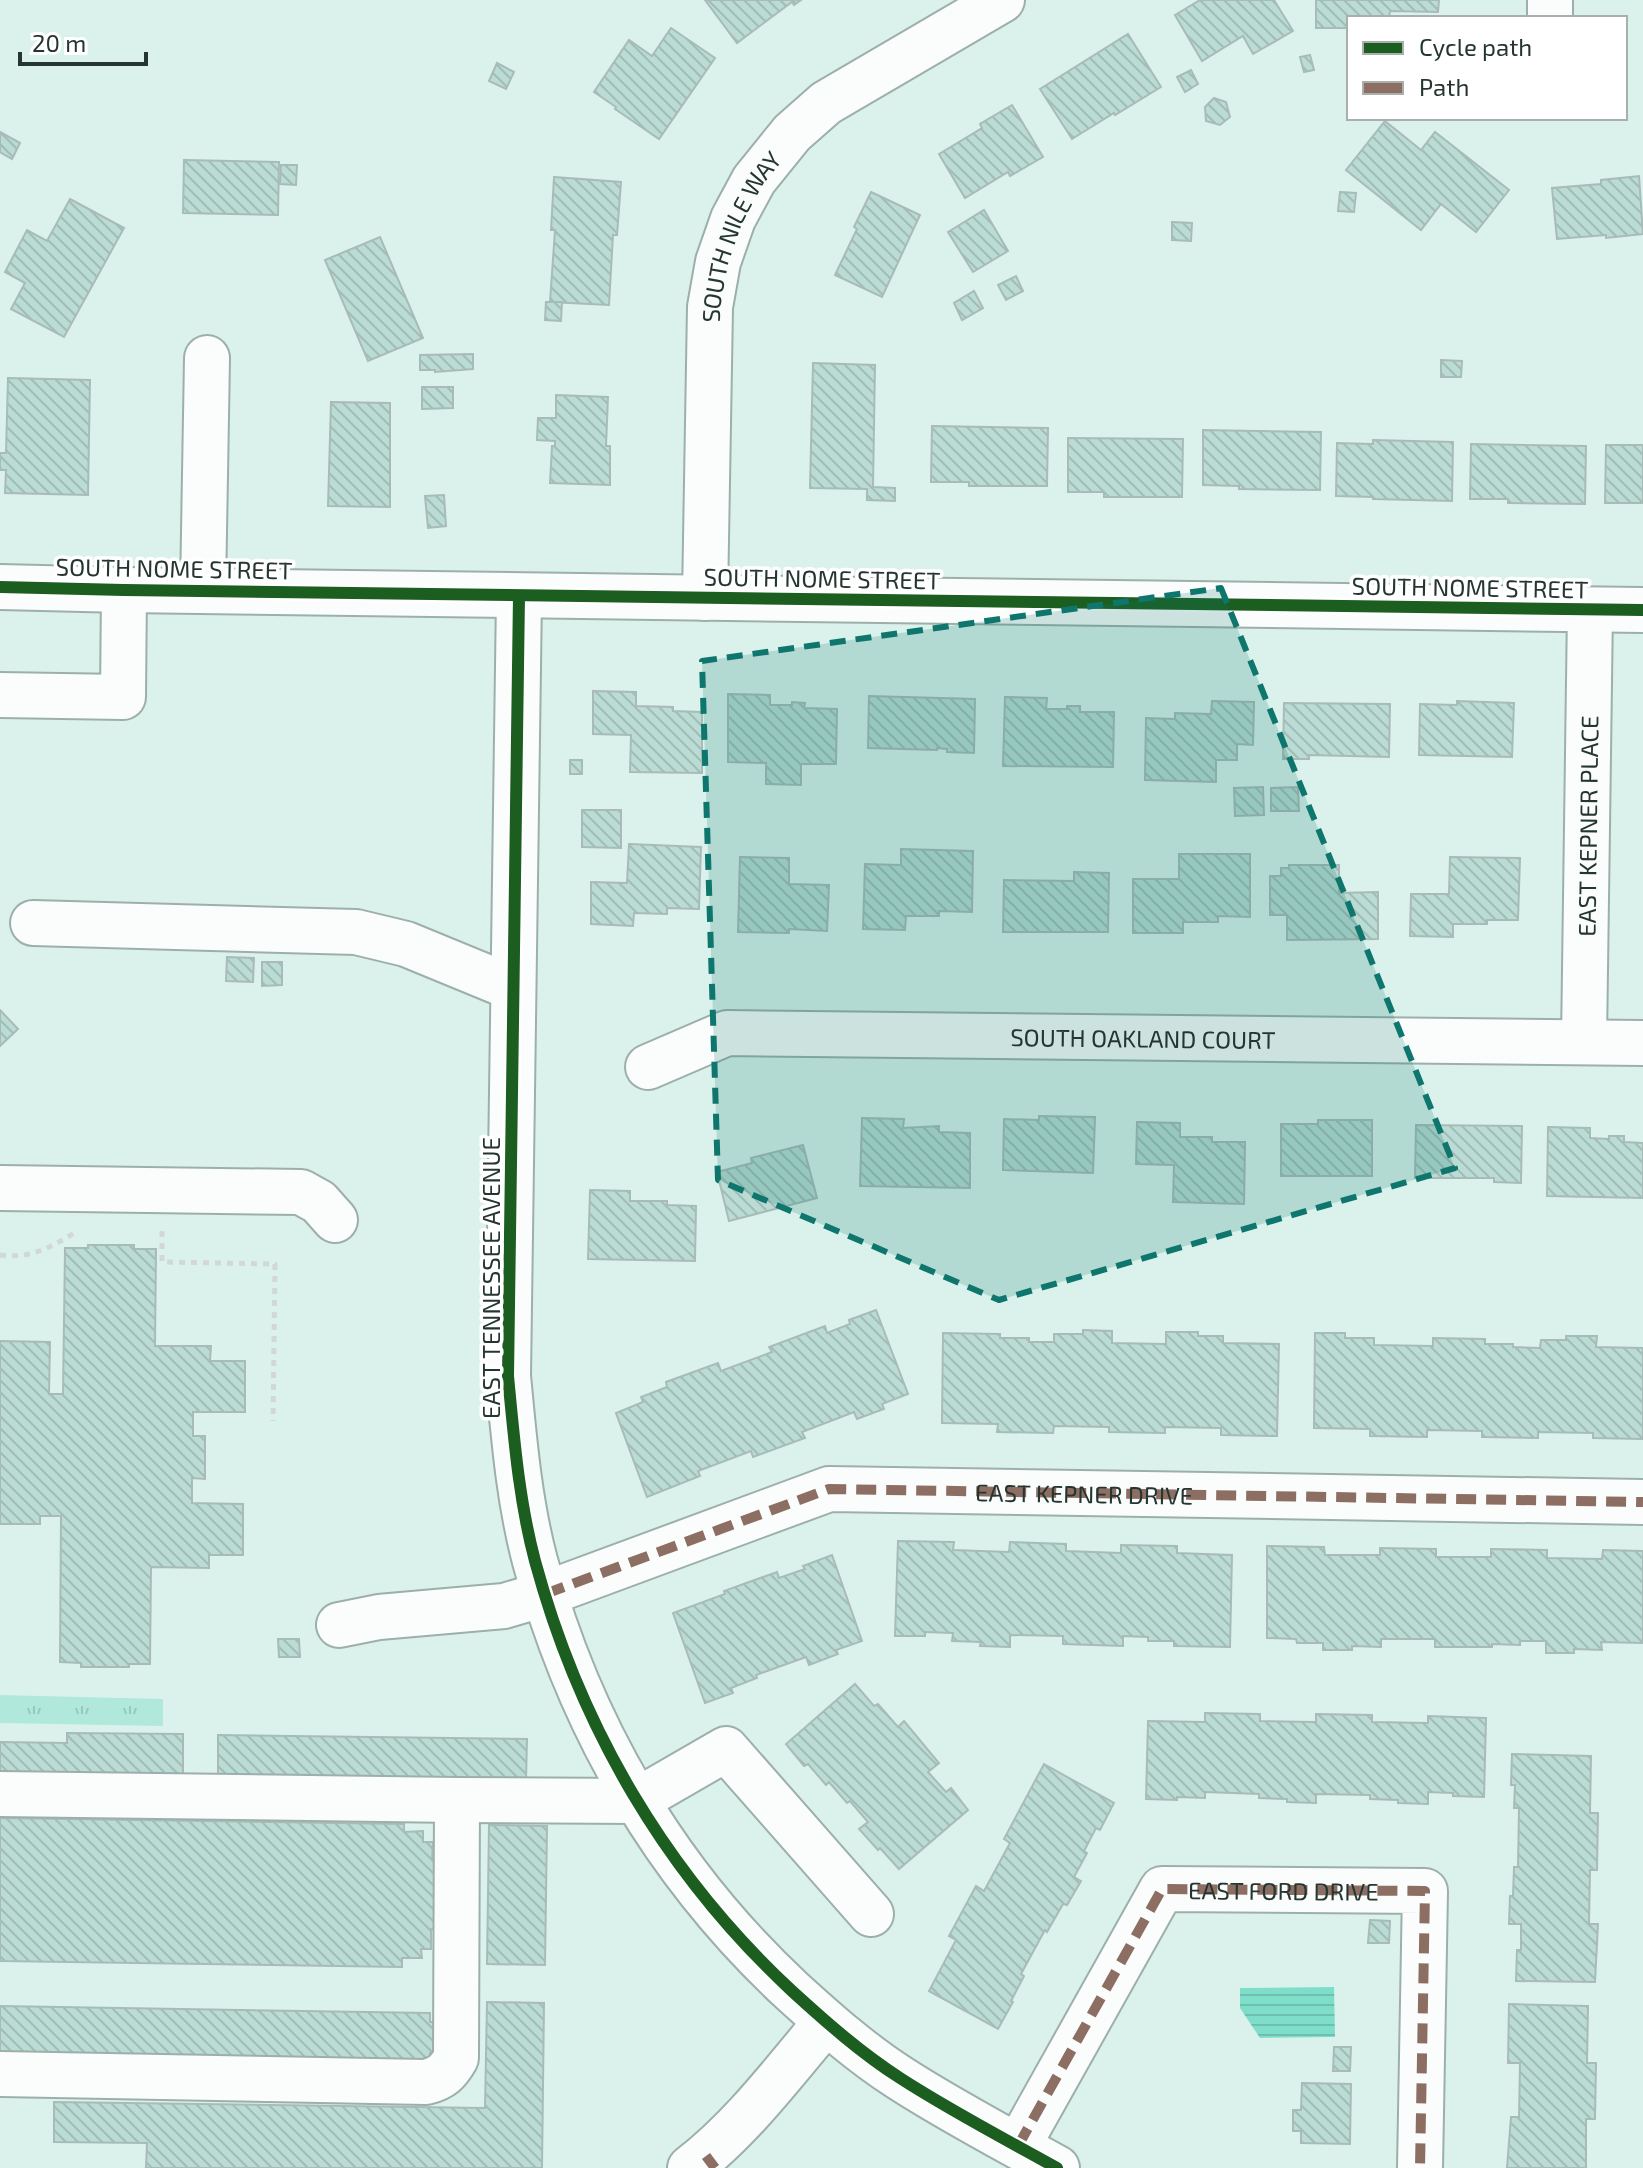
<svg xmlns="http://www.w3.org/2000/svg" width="1643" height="2168" font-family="'Exo 2',sans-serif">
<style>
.grass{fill:url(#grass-tufts)}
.water{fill:url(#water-rules)}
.building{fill:url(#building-back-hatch);stroke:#a9bbb7;stroke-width:2}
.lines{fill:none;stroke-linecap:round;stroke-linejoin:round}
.minor-casing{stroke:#9dafab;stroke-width:48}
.path{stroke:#d2d8d7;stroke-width:5;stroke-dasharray:6 6;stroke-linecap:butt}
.minor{stroke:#fafdfc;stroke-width:44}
.quiet{stroke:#8d6e63;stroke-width:10;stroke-dasharray:20 10;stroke-linecap:butt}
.cycleway-casing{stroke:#fff;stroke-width:17}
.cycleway{stroke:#1b5e20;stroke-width:12}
.marked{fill:#0f766e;fill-opacity:0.2;stroke:#0f766e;stroke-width:6;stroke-dasharray:16 10;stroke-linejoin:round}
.labels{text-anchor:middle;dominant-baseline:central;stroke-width:7;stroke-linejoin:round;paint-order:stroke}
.street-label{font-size:24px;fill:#253632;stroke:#fff}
</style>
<defs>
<pattern id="grass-tufts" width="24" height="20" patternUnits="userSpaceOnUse" patternTransform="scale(2)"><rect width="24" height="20" fill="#b0e9db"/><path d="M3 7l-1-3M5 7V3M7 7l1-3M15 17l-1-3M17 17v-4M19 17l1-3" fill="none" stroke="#97c8bc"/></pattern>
<pattern id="water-rules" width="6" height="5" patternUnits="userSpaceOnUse" patternTransform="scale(2)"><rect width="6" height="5" fill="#7fdeca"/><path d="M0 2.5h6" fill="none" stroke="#6ebfae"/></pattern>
<pattern id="building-back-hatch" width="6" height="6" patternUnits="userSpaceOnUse" patternTransform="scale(2)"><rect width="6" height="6" fill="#badcd4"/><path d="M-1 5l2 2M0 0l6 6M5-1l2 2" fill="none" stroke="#a0bdb6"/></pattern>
</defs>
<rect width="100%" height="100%" fill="#dbf2ec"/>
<path class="grass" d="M0,1695L163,1699V1726L0,1723Z"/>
<path class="water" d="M1334,1987L1335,2037L1260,2038L1240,2008V1988Z"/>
<g class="building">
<path d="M705,0H801L794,5L792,2L737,43Z"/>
<path d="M1200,0H1274L1293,31L1253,54L1243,36L1202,61L1175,15Z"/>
<path d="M1316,0H1439L1438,12L1390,11L1389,18H1349V28H1316Z"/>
<path d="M671,28L715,58L659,139L615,109L616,107L594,92L629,40L652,56Z"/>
<path d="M1128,34L1161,87L1115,115L1114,113L1072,139L1040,89Z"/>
<path d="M1310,55L1314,70L1304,72L1300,57Z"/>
<path d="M497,63L514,72L506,89L489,81Z"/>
<path d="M1191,70L1198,84L1185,92L1177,77Z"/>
<path d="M1214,98L1226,102L1230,117L1220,125L1206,121L1205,107Z"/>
<path d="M1012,105L1043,157L1010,176L1008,172L965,198L939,154L982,128L980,124Z"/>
<path d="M1385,121L1421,150L1435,132L1509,190L1476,232L1441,204L1421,230L1346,170Z"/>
<path d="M0,132L20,143L12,159L0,152Z"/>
<path d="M184,160L279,162L278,215L183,213Z"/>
<path d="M281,165H297L296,185L280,184Z"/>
<path d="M1639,176L1643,234L1606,238V235L1557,239L1552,188L1601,184V180Z"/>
<path d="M554,177L621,182L617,235H613L609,305L550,302L555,230H551Z"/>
<path d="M871,192L920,215L882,297L835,275L857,229L854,227Z"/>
<path d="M1340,192L1356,193L1354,212L1338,211Z"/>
<path d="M70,199L124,228L64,337L11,309L25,283L5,272L27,230L47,241Z"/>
<path d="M984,210L1008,251L973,272L948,232Z"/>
<path d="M1172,222L1192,223L1191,241L1172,240Z"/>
<path d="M380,237L423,338L368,361L325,260Z"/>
<path d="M1016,276L1023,291L1006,300L998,285Z"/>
<path d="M974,291L983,308L962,320L954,303Z"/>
<path d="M546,302H562L561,321L545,320Z"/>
<path d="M473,354V369L435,372V370H420V355Z"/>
<path d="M1441,360L1462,361L1461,377H1441Z"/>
<path d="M813,363L875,365L873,487L895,488V501L867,500V489L810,488Z"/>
<path d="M8,378L90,380L88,495L5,493L6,470H0V453H6Z"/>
<path d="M422,387H453V408L422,409Z"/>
<path d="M556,395L608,397L606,446H610V485L550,483L552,446H555V441L537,440L538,418H556Z"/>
<path d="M331,402L390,403V507L328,506Z"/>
<path d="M932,426L1048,428L1047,486H969V482H931Z"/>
<path d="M1203,430L1321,432L1320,490L1239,489V486L1203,485Z"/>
<path d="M1068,438L1183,439L1182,497H1104V492H1068Z"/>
<path d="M1373,440L1453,442L1452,501L1373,499V497L1336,496L1337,443L1373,444Z"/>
<path d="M1471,444L1586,446L1585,504L1508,503V499H1470Z"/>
<path d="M1606,445H1643V503H1605Z"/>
<path d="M444,495L446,526L428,528L425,496Z"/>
<path d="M593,691L636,692V706L673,707V711L702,712V773L630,772L631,735L593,734Z"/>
<path d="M728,694L770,695V705H792V702L805,703L804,708L837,709L836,764H801V785L766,784V763L728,762Z"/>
<path d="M869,696L975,699L974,753L947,752V749L937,748V750L868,748Z"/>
<path d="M1005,697L1047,698L1046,709H1067V706H1080V712H1114L1113,767L1003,766Z"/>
<path d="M1212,701L1254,702L1253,745L1237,744V760H1216V782L1145,780L1146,718L1175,719V713L1211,714Z"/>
<path d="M1457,701L1514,703L1512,757L1419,755L1420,704L1457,705Z"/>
<path d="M1284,703L1390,704L1389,757L1309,755V759H1283Z"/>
<rect x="570" y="760" width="12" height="14"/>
<path d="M1263,787L1264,815L1235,816L1234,788Z"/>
<path d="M1298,787L1299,811H1271V788Z"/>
<path d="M582,810H621V848L582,847Z"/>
<path d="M629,844L701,847L699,909L667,908V914L634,913L633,926L591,924V882L627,883Z"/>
<path d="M901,849L973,851L972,912L939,911V916H906L905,930L863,929L865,864L901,865Z"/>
<path d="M1179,854H1250V917L1218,916V922H1183V933H1133V879H1179Z"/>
<path d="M740,857L789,858V884L829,885L827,931L789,929V933L738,932Z"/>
<path d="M1450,857L1520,858L1518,920H1487V924H1453V937L1410,936L1411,894H1449Z"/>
<path d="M1289,865H1339V893L1378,892V939L1287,940V915H1270V876H1281V868H1289Z"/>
<path d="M1074,872L1109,873L1108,932H1003L1004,880L1074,881Z"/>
<path d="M227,957L254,958L253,982L226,981Z"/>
<path d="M262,962H282V985L262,986Z"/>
<path d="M0,1010L18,1029L0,1046Z"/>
<path d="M1039,1116L1095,1117L1093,1173L1003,1170L1004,1119L1039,1120Z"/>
<path d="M862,1118L904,1119L903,1128L939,1126V1132L970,1133V1188L860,1186Z"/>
<path d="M1318,1120H1372V1176H1281V1124H1318Z"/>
<path d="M1137,1122L1180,1123V1137H1212V1142H1245L1244,1204L1173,1202L1174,1165L1136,1164Z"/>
<path d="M1416,1125L1522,1126L1521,1183L1494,1182V1178H1415Z"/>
<path d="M1548,1127L1590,1128V1138L1609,1139V1136H1624V1142L1643,1143V1198L1547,1196Z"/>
<path d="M803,1145L817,1198L729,1221L717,1172L752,1163L751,1158Z"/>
<path d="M590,1190L630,1191V1201H667V1205L696,1206L695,1261L588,1259Z"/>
<path d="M88,1245H134V1249H156L155,1346H211L210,1361H245V1412H193V1436H205V1479L192,1478V1503L243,1504V1555H209V1568L151,1567L150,1664H129V1667H81V1663L60,1662L61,1516H40V1524H0V1341L50,1342L49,1394H63L65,1248H88Z"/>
<path d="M876,1310L908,1394L882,1404L884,1409L857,1419L854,1412L802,1432L805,1438L753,1457L751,1451L698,1471L700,1476L647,1497L616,1413L643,1402L641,1397L667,1387L666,1382L718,1363L721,1371L772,1352L769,1347L825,1326L827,1333L850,1324L849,1320Z"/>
<path d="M1083,1330L1112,1331V1343L1166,1344V1332H1198V1336H1223V1343L1279,1344L1277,1436L1221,1435V1428L1165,1427V1433L1109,1432V1427L1054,1426L1053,1433L997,1432L998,1424L942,1423L943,1333L1000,1334V1338H1029V1342H1054V1334H1083Z"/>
<path d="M1315,1333H1345V1338H1374V1345L1433,1346V1338L1485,1339V1344H1513V1347L1540,1348L1541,1340H1566V1336H1597L1596,1347L1643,1348V1439L1593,1438V1433L1538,1432V1438L1482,1437V1431L1427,1430V1437L1370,1436V1429L1314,1428Z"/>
<path d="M898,1541L954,1542L953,1550L1009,1552L1010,1542L1066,1544V1551L1121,1553V1545L1177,1546V1553L1232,1555L1230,1647L1174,1646V1641H1148V1637L1123,1636V1646L1063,1644V1636L1010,1635V1647L980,1646L981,1642L952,1641L953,1633L925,1632V1636H895Z"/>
<path d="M1267,1546L1324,1547L1325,1555H1380V1548L1436,1549V1557H1491V1549L1547,1550V1558L1602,1559L1603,1550L1643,1551V1643L1601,1642L1602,1650L1574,1649V1653H1546V1641H1520V1645L1492,1644V1647H1435V1639H1381V1647L1352,1646V1650H1323V1643H1297L1296,1639L1267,1638Z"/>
<path d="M832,1555L862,1641L836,1650L838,1654L809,1665L806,1657L756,1675L757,1678L731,1688L733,1693L705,1703L673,1613L725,1594L724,1591L777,1572L779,1578L805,1569L803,1566Z"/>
<path d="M278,1639H299L300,1657H279Z"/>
<path d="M855,1684L874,1706L878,1704L898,1727L904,1721L939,1763L928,1772L946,1792L951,1788L968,1810L899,1869L880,1848L878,1850L859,1829L868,1822L850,1801L847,1803L829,1782L826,1785L808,1764L804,1766L786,1744Z"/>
<path d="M1205,1713L1260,1714V1721L1316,1722V1714L1372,1715V1722L1428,1723V1716L1486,1718L1484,1797L1453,1796V1793L1428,1792V1804L1398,1803V1800L1370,1799V1795L1316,1794V1803L1287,1802V1799L1259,1798V1794L1205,1792V1798L1177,1797V1800L1146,1799L1148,1721L1205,1722Z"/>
<path d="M67,1733L183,1734V1775L0,1772V1742L67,1743Z"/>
<path d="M218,1735L527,1739L526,1780L218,1775Z"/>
<path d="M1512,1754L1591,1756L1590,1813H1598L1597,1870H1590L1589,1924H1598L1595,1982L1516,1981L1517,1950H1521V1924H1509L1510,1896H1513L1514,1867H1518L1519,1808H1514L1515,1785H1511Z"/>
<path d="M1044,1764L1114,1803L1100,1830L1096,1828L1084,1851L1087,1853L1074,1877L1081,1881L1067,1905L1063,1904L1047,1932L1045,1930L1021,1974L1024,1976L1011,2001L1013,2002L998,2029L929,1991L956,1940L949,1936L976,1886L984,1891L1010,1843L1004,1839Z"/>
<path d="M0,1818L404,1824V1832L423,1831V1842H433L432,1860H442V1930L431,1929V1949H421L422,1958H402V1967L0,1961Z"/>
<path d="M489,1825L547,1826L545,1965L487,1964Z"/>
<path d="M1370,1920L1390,1921L1389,1943H1368Z"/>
<path d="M487,2002L544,2003L542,2168H146L147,2143L54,2142V2102L485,2108Z"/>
<path d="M1509,2004L1588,2006L1587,2063H1596L1595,2119H1586V2168H1507L1511,2117H1519L1520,2063H1508Z"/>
<path d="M0,2006L430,2013V2022H440V2053H430V2062L0,2056Z"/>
<path d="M1334,2047H1351L1350,2071H1333Z"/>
<path d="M1302,2083L1351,2084L1350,2144L1301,2143V2131H1293V2110H1301Z"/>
</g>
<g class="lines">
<defs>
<g id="minor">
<path d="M1550,18V0"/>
<path d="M0,587L124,590L1643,610"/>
<path d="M203,591L207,358"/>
<path d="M519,596L508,1376C514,1438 519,1501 535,1561C580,1727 666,1874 792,1991C826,2022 861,2053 900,2078C951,2111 1005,2139 1057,2168"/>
<path id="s1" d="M705,598L710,307L718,262L733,219L754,180L792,133L826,103L1002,0"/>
<path d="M0,695L123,697L124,590"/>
<path d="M33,923L356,932L406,944L513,988"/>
<path id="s2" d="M1584,1042L1590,610"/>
<path id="s3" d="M648,1067L727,1033L1643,1043"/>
<path d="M0,1188L301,1192L319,1202L335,1220"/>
<path d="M339,1625L379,1617L504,1606L545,1594L829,1489L1643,1502"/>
<path d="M0,1794L457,1800L456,2058C448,2072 442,2078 426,2082L0,2074"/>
<path d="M457,1800L636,1801L726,1749L871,1914"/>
<path id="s4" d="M1018,2146L1162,1889L1425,1891L1420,2168"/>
<path d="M690,2168C742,2128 783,2073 826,2022"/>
</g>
</defs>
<use href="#minor" class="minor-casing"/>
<g class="path">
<path d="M162,1231V1262L275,1264L273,1421"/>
<path d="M0,1255C29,1259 50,1248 74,1233"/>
</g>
<use href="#minor" class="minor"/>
<g class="quiet">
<path id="s5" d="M545,1594L829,1489L1643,1502"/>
<path d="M1018,2146L1162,1889L1425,1891L1420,2168"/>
<path d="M706,2156L715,2168"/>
</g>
<defs>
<g id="cycleway">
<path d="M0,587L124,590L1643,610"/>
<path d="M519,596L508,1376C514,1438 519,1501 535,1561C580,1727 666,1874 792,1991C826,2022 861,2053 900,2078C951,2111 1005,2139 1057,2168"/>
</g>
</defs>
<use href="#cycleway" class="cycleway-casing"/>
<use href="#cycleway" class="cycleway"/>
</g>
<path class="marked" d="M1221,588L1455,1168L999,1300L718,1180L702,661Z"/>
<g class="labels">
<g class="street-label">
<text stroke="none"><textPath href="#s1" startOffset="368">SOUTH NILE WAY</textPath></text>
<text transform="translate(174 568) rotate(1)">SOUTH NOME STREET</text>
<text transform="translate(822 578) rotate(1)">SOUTH NOME STREET</text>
<text transform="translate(1470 587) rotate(1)">SOUTH NOME STREET</text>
<text stroke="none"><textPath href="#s2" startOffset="216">EAST KEPNER PLACE</textPath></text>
<text stroke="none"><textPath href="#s3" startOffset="502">SOUTH OAKLAND COURT</textPath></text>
<text transform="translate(490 1278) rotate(-90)">EAST TENNESSEE AVENUE</text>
<text stroke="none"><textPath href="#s5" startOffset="558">EAST KEPNER DRIVE</textPath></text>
<text stroke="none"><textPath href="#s4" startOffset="416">EAST FORD DRIVE</textPath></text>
</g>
</g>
<rect x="1347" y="16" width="280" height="104" fill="#ffffff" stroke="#a8afad" stroke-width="2"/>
<rect x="1363" y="42" width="40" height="12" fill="#1b5e20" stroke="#a8afad" stroke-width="2"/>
<text x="1419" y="56" font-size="24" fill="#253632">Cycle path</text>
<rect x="1363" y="82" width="40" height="12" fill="#8d6e63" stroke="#a8afad" stroke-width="2"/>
<text x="1419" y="96" font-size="24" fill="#253632">Path</text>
<path d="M20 52v12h126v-12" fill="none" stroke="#253632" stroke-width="4"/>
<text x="32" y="52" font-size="24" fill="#253632" stroke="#ffffff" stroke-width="6" paint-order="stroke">20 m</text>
</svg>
